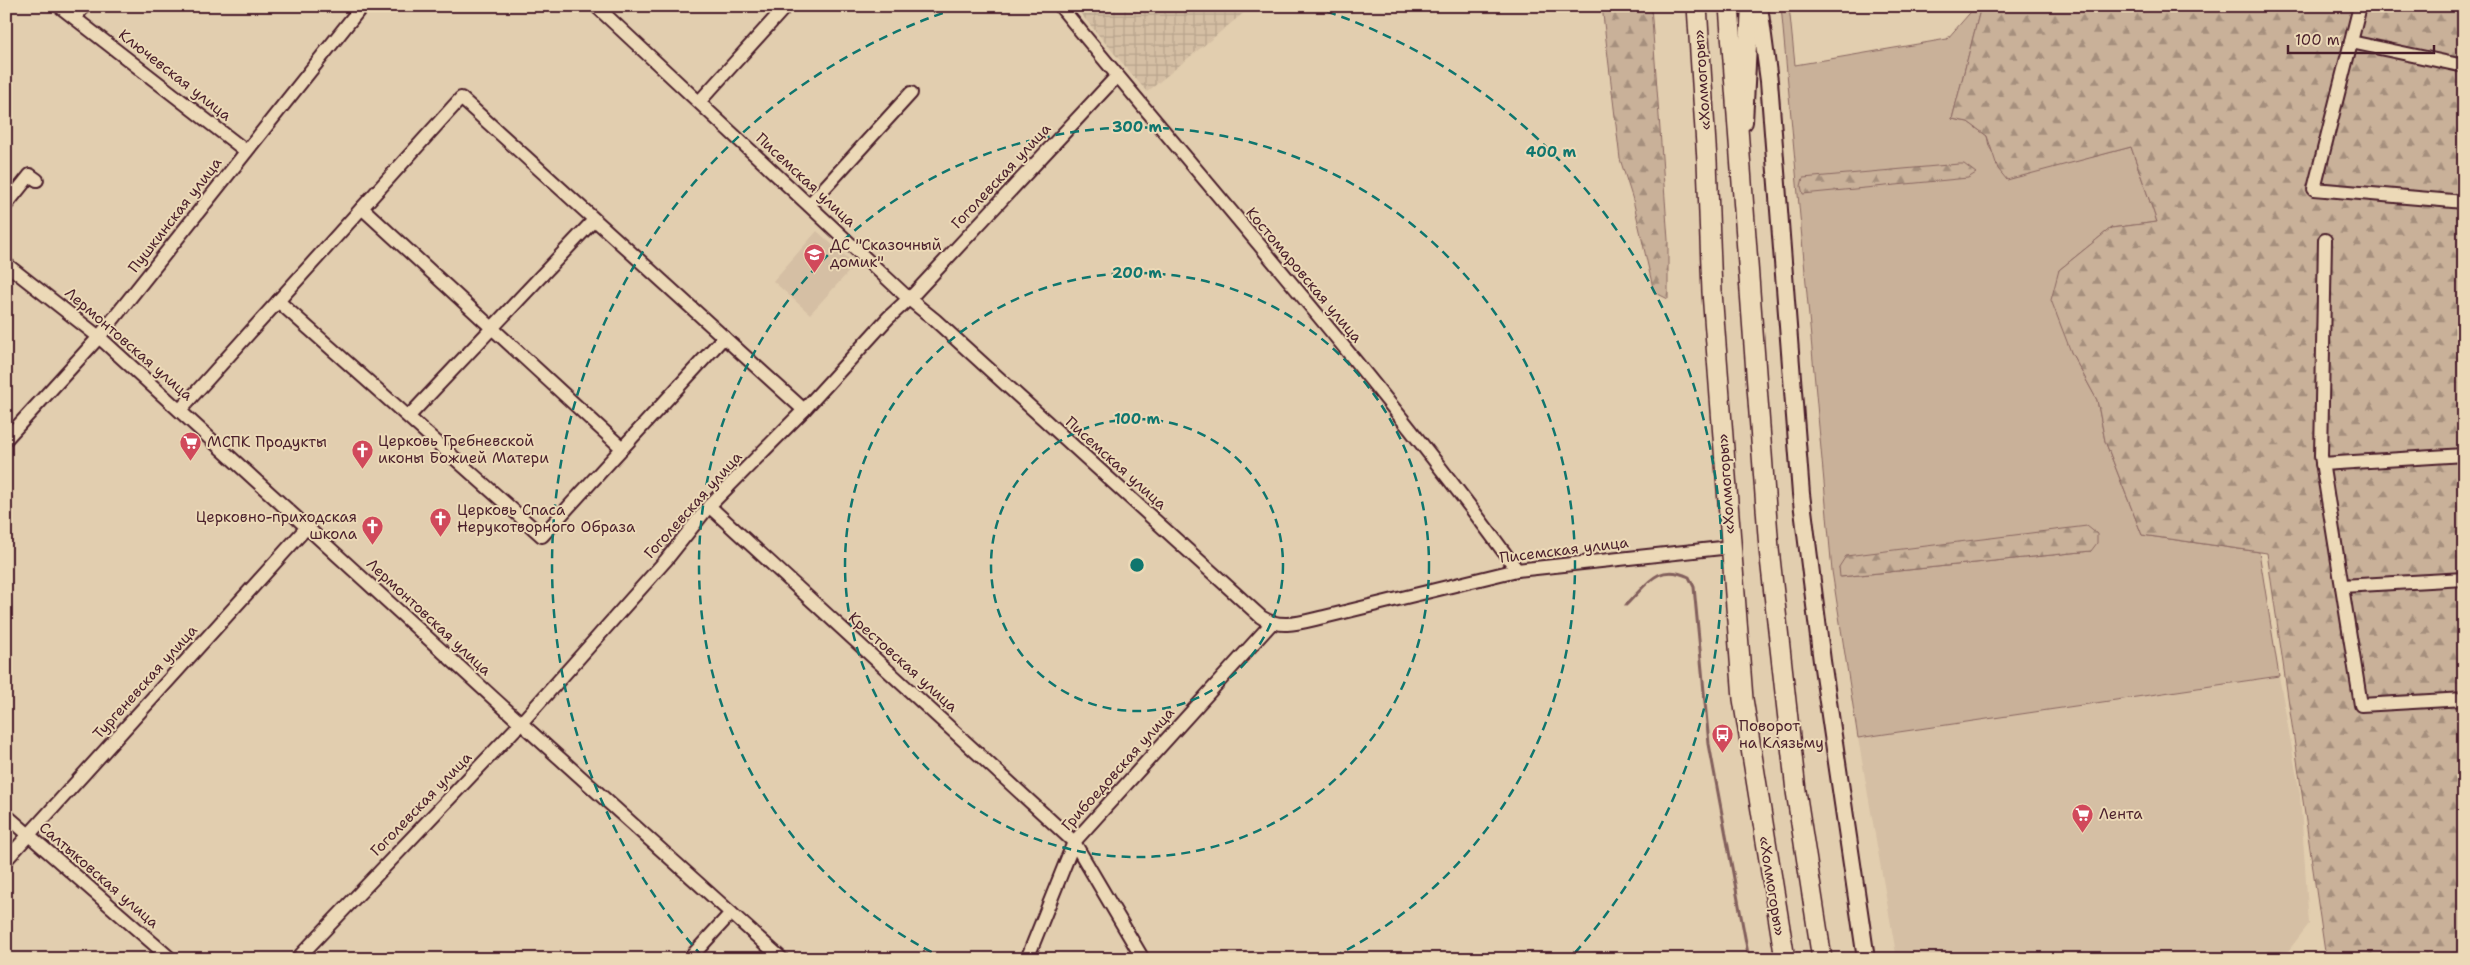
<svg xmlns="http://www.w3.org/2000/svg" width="2470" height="965" font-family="'Shantell Sans',sans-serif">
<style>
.built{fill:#d5bfa4}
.industrial{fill:url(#industrial-grid)}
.grass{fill:#c9b199;stroke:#8a6862;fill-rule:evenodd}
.forest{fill:url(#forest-firs);stroke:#8a6862}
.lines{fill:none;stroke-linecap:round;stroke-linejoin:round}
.stream{stroke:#825f5c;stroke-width:3}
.minor-casing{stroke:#4a1f2b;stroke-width:16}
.major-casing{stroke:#4a1f2b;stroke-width:20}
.highway-casing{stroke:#4a1f2b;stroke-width:22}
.minor{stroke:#ecd9b7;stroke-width:12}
.major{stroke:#ecd9b7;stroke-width:16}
.highway{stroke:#ecd9b7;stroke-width:19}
.ring{fill:none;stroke:#0f766e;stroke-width:2.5;stroke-dasharray:9 6}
.labels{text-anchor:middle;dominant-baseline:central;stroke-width:4;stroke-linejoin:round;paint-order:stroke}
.street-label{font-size:15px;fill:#4a1f2b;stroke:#ecd9b7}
.poi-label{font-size:15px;fill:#4a1f2b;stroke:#ecd9b7;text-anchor:start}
.centre{fill:#0f766e;stroke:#ecd9b7;stroke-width:2.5}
.ring-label{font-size:15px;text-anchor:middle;font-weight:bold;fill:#0f766e;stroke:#ecd9b7;stroke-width:4;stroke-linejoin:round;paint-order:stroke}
</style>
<defs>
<pattern id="industrial-grid" width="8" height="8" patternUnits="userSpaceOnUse" patternTransform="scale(1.25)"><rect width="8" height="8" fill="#d5bfa4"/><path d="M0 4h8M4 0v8" fill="none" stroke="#b8a48d"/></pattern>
<pattern id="forest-firs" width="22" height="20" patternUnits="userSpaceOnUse" patternTransform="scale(1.25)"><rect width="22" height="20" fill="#c9b199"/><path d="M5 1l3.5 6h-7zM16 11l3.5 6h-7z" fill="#a58f7d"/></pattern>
</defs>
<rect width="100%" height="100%" fill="#e2ceaf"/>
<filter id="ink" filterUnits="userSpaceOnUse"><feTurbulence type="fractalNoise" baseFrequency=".02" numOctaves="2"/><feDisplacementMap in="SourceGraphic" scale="10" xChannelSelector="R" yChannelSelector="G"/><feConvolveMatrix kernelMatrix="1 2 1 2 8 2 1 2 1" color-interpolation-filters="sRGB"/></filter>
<g filter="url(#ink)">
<g class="built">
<path d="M817,231L855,265L810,314L773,281Z"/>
<path d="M2279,676L2300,794L2309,924L2285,955L2254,959H1897L1858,738Z"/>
</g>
<path class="industrial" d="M1074,6H1252L1147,92Z"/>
<path class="grass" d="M1781,6H1789L1795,65L1947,39L1976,6H1981L1952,119L1968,122L1987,136L1989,146L2007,179L2131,147L2157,222L2111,228L2059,270L2071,352L2097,400L2105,441L2142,535L2259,552L2279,676L1858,738L1832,571ZM2091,551L1841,577L1839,567Z"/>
<g class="forest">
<path d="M1602,6H1651L1668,240V299L1654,292L1633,200L1620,159Z"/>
<path d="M1981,6H2464V959H2345L2325,952L2267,553L2142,535L2105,441L2097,400L2071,352L2051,300L2059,270L2111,228L2157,222L2131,147L2007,180L1998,169L1987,136L1968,122L1952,119Z"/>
<path d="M1959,164H1964L1976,173L1968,178L1803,194L1801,186L1803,178Z"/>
<path d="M2087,526L2097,534V543L2091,551L1840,577L1839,567L1846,556Z"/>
</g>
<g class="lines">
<path class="stream" d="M1626,605C1647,584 1658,562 1689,577L1694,587L1709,744L1749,959"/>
<defs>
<g id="minor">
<path d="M59,6L246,151"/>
<path d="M596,6L909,299L935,320L1261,617C1280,630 1302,622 1324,617L1517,570L1731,547"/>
<path d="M1060,6C1213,193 1375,374 1517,570"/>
<path d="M2360,6L2314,189L2464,202"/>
<path d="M75,18L84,6"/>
<path d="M2351,42L2464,66"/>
<path d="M699,102L786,6"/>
<path d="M6,205L30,175L37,180"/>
<path d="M809,205L911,93"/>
<path d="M362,208L622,448"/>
<path d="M2325,240L2321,456L2361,705L2464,699"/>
<path d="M6,264L99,337L513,716L782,959"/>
<path d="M278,301L542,536L724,337"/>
<path d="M180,410L461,98L804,410"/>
<path d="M409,416L594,220"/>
<path d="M6,439L99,337L362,6"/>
<path d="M2322,464L2464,455"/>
<path d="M709,506L1074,842L1143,959"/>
<path d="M2342,586L2464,579"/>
<path d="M6,815L171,959"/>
<path d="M6,860L308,526"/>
<path d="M297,959L521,723L666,560L709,506L804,410L888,318L914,294L1117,76"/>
<path d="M689,959L731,913"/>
<path d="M1027,959L1074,842L1271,624"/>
</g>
<g id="major">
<path d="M1759,6L1769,81L1801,494L1822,661L1866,959"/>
<path d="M1744,122L1750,6"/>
</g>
<g id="highway">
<path d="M1697,6L1707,161L1712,292L1743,699L1785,959"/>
<path d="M1729,6L1769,549L1796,791L1822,959"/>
</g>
</defs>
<use href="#minor" class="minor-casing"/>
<use href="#major" class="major-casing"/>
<use href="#highway" class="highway-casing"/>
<use href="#minor" class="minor"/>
<use href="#major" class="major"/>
<use href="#highway" class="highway"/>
</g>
</g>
<g class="ring">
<circle cx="1137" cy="565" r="146"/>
<circle cx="1137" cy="565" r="292"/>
<path d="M945 959A438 438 0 1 1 1329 959"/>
<path d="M702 956A585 585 0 0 1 961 7M1313 7A585 585 0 0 1 1572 956"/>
</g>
<defs>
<symbol id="school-pin" viewBox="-11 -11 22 30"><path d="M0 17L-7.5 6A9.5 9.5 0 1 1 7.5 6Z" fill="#d1495b" stroke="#ecd9b7"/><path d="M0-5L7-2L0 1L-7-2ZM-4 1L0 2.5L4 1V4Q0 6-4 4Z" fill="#fff"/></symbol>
<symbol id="supermarket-pin" viewBox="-11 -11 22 30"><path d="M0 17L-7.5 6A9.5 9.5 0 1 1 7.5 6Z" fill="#d1495b" stroke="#ecd9b7"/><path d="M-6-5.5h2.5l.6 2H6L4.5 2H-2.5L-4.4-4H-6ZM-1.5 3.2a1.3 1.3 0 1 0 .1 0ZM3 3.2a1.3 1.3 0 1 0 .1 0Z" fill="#fff"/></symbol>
<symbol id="church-pin" viewBox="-11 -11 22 30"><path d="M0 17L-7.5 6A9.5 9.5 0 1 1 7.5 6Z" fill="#d1495b" stroke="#ecd9b7"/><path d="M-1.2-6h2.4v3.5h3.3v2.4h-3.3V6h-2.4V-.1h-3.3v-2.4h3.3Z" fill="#fff"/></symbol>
<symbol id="bus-pin" viewBox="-11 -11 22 30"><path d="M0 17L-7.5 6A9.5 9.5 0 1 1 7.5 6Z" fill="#d1495b" stroke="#ecd9b7"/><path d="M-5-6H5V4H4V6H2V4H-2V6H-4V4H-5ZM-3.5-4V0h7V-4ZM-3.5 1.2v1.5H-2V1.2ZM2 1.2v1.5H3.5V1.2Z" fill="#fff"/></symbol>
</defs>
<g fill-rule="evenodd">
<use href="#school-pin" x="802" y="242" width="25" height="34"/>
<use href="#supermarket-pin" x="178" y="430" width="25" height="34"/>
<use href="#church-pin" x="350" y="438" width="25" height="34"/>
<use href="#church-pin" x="428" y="506" width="25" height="34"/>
<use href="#church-pin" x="360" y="514" width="25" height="34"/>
<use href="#bus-pin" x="1710" y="722" width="25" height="34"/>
<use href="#supermarket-pin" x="2070" y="802" width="25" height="34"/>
</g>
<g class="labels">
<g class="street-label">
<text transform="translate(175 75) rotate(38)">Ключевская улица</text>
<text transform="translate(1702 80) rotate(-94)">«Холмогоры»</text>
<text transform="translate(1001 176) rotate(-47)">Гоголевская улица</text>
<text transform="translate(806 180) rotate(43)">Писемская улица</text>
<text transform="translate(175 215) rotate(-52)">Пушкинская улица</text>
<text transform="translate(1304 275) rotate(50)">Костомаровская улица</text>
<text transform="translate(129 344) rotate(41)">Лермонтовская улица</text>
<text transform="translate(1116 463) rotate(42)">Писемская улица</text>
<text transform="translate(1726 484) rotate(-94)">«Холмогоры»</text>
<text transform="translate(693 505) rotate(-48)">Гоголевская улица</text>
<text transform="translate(1564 550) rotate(-7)">Писемская улица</text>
<text transform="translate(429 617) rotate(43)">Лермонтовская улица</text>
<text transform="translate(903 662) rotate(42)">Крестовская улица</text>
<text transform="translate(145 682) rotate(-48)">Тургеневская улица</text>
<text transform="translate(1118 769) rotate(-48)">Грибоедовская улица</text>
<text transform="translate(421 804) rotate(-46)">Гоголевская улица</text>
<text transform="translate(99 875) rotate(41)">Салтыковская улица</text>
<text transform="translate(1772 886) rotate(81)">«Холмогоры»</text>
</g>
<g class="poi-label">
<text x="830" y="245">ДС "Сказочный<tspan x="830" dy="17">домик"</tspan></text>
<text x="378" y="441">Церковь Гребневской<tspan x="378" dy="17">иконы Божией Матери</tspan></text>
<text x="207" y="442">МСПК Продукты</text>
<text x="457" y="510">Церковь Спаса<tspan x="457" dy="17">Нерукотворного Образа</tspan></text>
<text x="357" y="517" text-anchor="end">Церковно-приходская<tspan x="357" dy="17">школа</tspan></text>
<text x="1739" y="726">Поворот<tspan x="1739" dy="17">на Клязьму</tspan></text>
<text x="2099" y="814">Лента</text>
</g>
</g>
<circle cx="1137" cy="565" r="8" class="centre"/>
<g class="ring-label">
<text x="1137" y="132">300 m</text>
<text x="1551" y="157">400 m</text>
<text x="1137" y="278">200 m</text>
<text x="1137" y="424">100 m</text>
</g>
<rect width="2470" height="965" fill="none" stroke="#ecd9b7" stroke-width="25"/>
<rect x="12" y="12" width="2445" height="940" fill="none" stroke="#4a1f2b" stroke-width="2" filter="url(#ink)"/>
<path d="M2288 45v8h146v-8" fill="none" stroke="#4a1f2b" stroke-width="2.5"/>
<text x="2295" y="45" font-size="15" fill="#4a1f2b" stroke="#ecd9b7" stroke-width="4" paint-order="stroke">100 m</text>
</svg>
